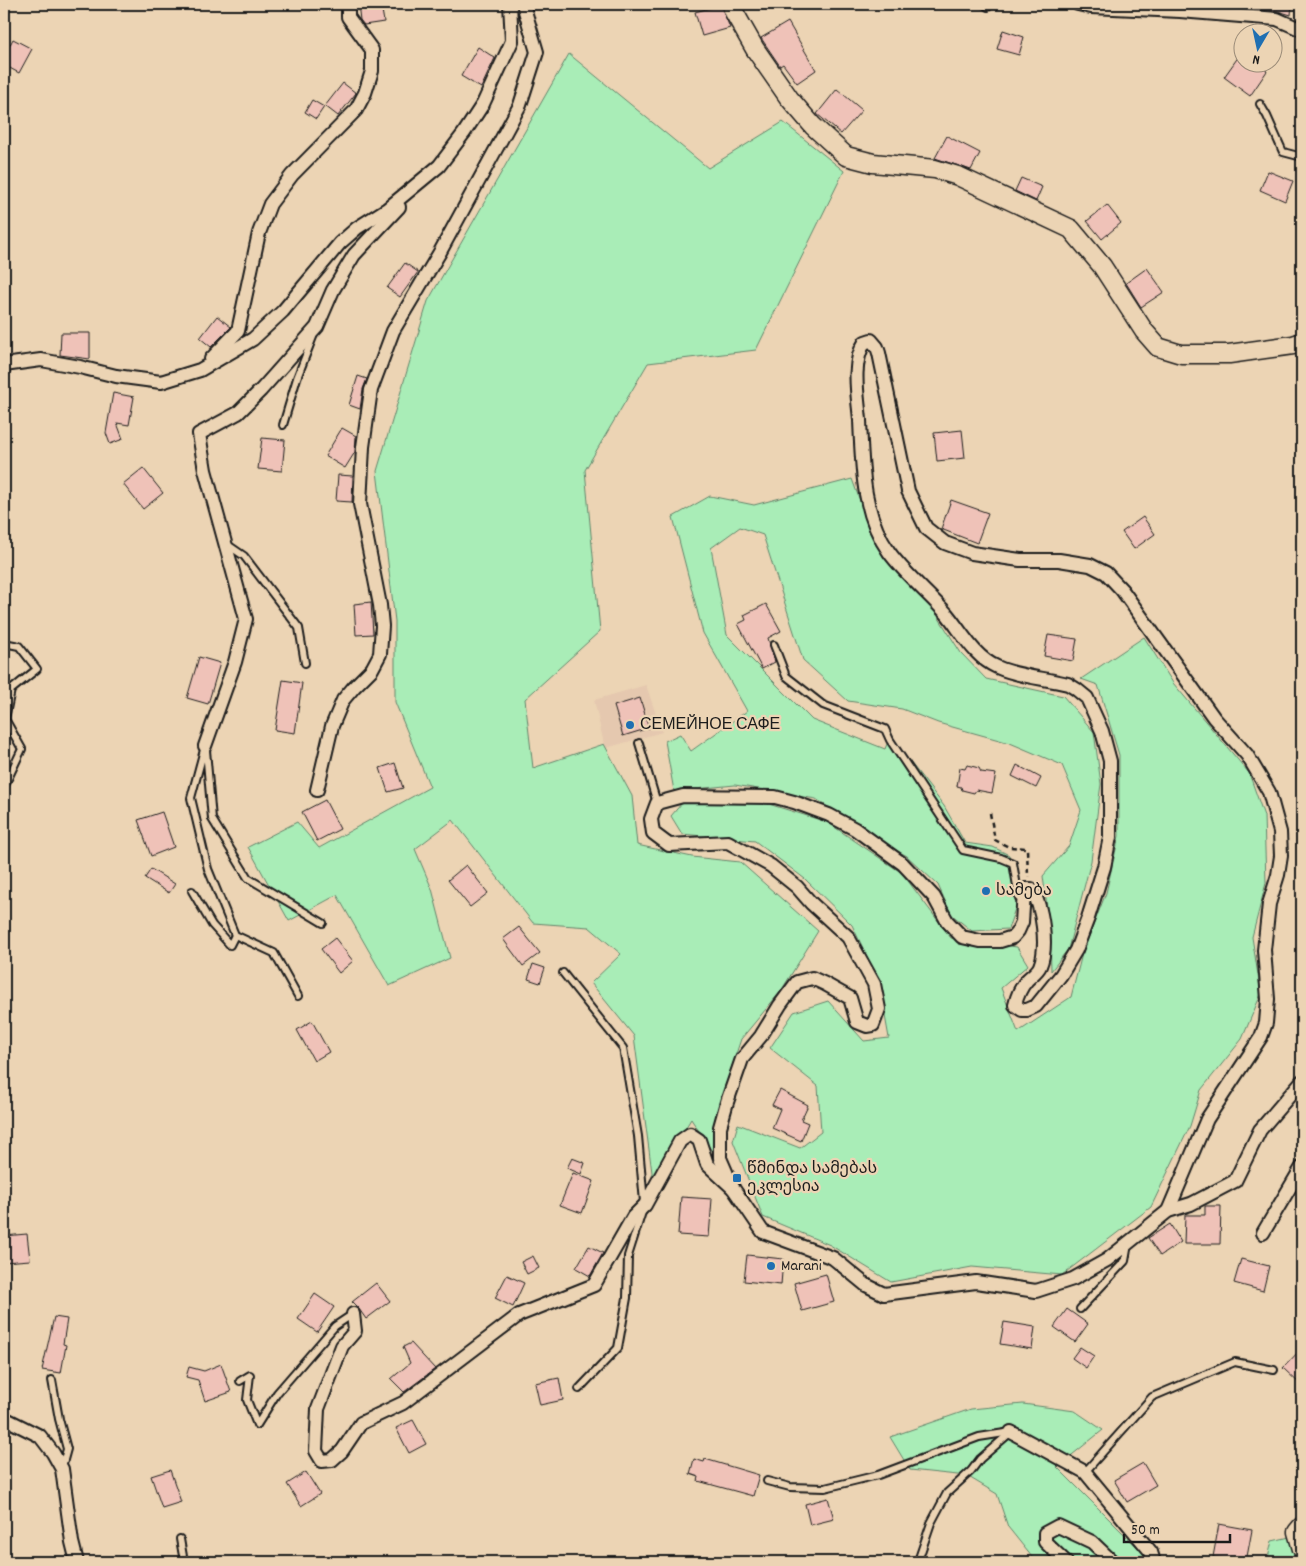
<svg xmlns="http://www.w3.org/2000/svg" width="1306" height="1566" font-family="Dekko,'Noto Sans Georgian',sans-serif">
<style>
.built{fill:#e5c8af}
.green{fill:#a9edb7;stroke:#62846a}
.building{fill:#efc2b8;stroke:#1c1c1c}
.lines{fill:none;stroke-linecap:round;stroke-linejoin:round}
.lane-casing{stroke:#1c1c1c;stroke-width:10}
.street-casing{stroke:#1c1c1c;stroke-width:16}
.secondary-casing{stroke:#1c1c1c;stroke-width:21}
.path{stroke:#1c1c1c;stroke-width:2.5;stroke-dasharray:5 4;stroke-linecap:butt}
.lane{stroke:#ecd4b4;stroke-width:6}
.street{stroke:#ecd4b4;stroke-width:12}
.secondary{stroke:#ecd4b4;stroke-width:18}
.poi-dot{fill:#1f6fb2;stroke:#ecd4b4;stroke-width:2}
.labels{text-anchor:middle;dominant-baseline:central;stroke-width:4.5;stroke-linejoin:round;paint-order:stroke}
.poi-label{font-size:16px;fill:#1c1c1c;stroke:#ecd4b4;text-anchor:start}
</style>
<rect width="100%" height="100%" fill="#ecd4b4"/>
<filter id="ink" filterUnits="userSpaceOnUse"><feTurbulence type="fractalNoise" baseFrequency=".02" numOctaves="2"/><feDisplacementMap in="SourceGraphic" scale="10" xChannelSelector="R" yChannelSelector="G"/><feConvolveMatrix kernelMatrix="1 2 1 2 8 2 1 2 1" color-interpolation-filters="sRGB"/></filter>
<g filter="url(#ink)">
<path class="built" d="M646,685L662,732L606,748L604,744L594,700Z"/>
<g class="green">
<path d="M569,54L708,168L783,122L844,171L756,350L648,363L585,470L600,631L525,699L533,768L604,744L632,796L637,845L692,857L740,862L818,931L781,991L741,1039L718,1108L716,1157L691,1119L653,1180L634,1036L591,983L621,954L589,927L533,923L453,820L415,849L432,889L450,958L389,986L337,895L289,921L248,847L297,822L319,848L430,787L395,702V621L377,471L428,301Z"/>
<path d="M852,479L870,528L884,558L930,604L961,653L986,679L1063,696L1094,732L1101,784L1091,861L1068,949L1051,971L1050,930L1043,876L1069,846L1081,810L1062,765L1010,743L938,723L902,709L848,701L803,660L763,535L740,527L711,548L727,635L812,720L885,749L890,736L944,806L965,843L993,847L1009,855L1017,903L1008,929L972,931L951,914L938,885L907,856L876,839L816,799L735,785L674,791L665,741L680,734L691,751L747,711L703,633L673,517L710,496L754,505Z"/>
<path d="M1144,637L1173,683L1249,773L1264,816L1266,883L1252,937L1261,994L1242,1039L1201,1090L1190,1126L1151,1207L1062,1275L972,1267L891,1282L830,1245L763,1217L733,1141L738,1124L800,1148L821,1132L818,1086L770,1048L794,1012L828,1001L864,1041L889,1038L879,982L852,925L805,879L755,841L682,834L671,816L682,803L762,802L827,822L902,873L951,938L1017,947L1028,965L1001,988L1018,1032L1071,997L1082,954L1106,893L1119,836V755L1098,685L1081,679Z"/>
<path d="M1023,1404L1075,1411L1103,1430L1057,1467L1144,1554L1147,1562H1036L1008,1527L997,1494L967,1476L910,1470L890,1437L971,1409Z"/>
<path d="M1290,1537L1302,1562H1267L1272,1541Z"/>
</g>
<g class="building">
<path d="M358,4H381L384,22L364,25L360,20Z"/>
<path d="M1260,4H1292L1291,15L1278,11L1260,9Z"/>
<path d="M721,5L730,28L702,36L695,12Z"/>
<path d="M788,22L816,70L797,83L783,64L780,66L761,38Z"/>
<path d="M1003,30L1024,37L1019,55L997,49Z"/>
<path d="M13,39L32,49L19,73L4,65V56Z"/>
<path d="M478,47L495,58L481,88L461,76Z"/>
<path d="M1244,49V62H1255L1267,71L1250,96L1224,77Z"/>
<path d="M343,83L356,93L338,116L325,106Z"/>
<path d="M837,89L862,110L841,134L817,114Z"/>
<path d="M312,100L324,107L316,119L305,112Z"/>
<path d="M947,136L980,153L971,170L935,158Z"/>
<path d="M1268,171L1293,181L1285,201L1260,190Z"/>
<path d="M1021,178L1042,187L1036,201L1015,191Z"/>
<path d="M1107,205L1121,223L1102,239L1087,221Z"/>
<path d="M405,263L418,272L400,297L387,288Z"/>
<path d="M1147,268L1164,292L1141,307L1126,283Z"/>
<path d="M217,316L231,327L211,347L200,338Z"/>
<path d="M61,333H90V359L60,355Z"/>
<path d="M358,376L367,379L363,389L360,409L349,405Z"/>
<path d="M113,393L134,397L129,425L117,423L123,439L110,444L106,433Z"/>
<path d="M342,428L356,436L355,452L345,468L325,456Z"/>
<path d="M962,430L965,458L937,461L934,433Z"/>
<path d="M262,438L285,440L282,471L258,469Z"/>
<path d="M143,468L163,493L143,509L123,484Z"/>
<path d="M338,475L353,476L352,502L336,501Z"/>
<path d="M951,500L988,513L977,543L941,529Z"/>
<path d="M1143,517L1155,534L1134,549L1122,532Z"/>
<path d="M371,602L373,634L356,635L354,604Z"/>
<path d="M766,604L781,631L768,638L775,662L762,669L738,624L746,620L744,615Z"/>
<path d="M1048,635L1077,639L1073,661L1044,656Z"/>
<path d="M199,657L220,663L208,704L187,698Z"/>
<path d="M283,680L302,683L295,733L275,730Z"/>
<path d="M640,698L649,728L623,736L614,706Z"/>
<path d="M395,763L403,788L388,792L380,768Z"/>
<path d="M967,765L979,768L981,772L996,774L992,793L976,790L974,793L962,790L961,787L957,786L960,768L965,769Z"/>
<path d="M1017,765L1041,778L1036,788L1012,776Z"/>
<path d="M325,800L340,829L317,841L302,812Z"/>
<path d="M162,812L174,847L151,856L138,820Z"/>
<path d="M466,865L488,893L470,907L448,880Z"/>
<path d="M151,869L175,884L169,893L145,878Z"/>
<path d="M519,927L540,953L523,966L503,939Z"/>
<path d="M335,938L353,961L339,973L321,949Z"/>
<path d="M533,964L545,968L540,983L528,979Z"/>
<path d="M312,1021L329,1052L314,1061L297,1030Z"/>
<path d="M780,1090L808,1105L801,1120L808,1123L801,1141L772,1128L780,1109L772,1105Z"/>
<path d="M572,1158L585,1163L581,1174L567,1168Z"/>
<path d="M573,1173L594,1181L582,1213L560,1205Z"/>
<path d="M681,1197L712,1199L709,1237L678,1235Z"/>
<path d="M1205,1206H1221L1220,1244H1184L1185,1215H1205Z"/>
<path d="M1170,1224L1181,1242L1160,1256L1148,1238Z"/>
<path d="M27,1234L30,1260L4,1262V1236Z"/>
<path d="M589,1246L603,1253L590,1276L576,1268Z"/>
<path d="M747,1255L783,1259L781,1285L744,1281Z"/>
<path d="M533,1256L539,1268L527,1274L521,1262Z"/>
<path d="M1241,1259L1269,1266L1263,1291L1234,1283Z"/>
<path d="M826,1274L834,1302L802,1311L794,1283Z"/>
<path d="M507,1275L524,1283L513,1307L495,1298Z"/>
<path d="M376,1283L390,1301L366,1319L359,1309L352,1302Z"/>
<path d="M315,1294L334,1307L317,1332L298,1319Z"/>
<path d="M1067,1309L1088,1324L1075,1342L1054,1327Z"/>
<path d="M54,1317L67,1319L63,1344L66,1345L61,1373L42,1370Z"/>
<path d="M1004,1322L1035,1327L1032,1349L1000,1344Z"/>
<path d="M411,1343L435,1369L404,1392L391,1379L410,1363L403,1347Z"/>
<path d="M1080,1347L1094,1356L1086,1368L1072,1358Z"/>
<path d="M1302,1348V1386L1283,1368Z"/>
<path d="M221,1364L231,1392L205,1401L198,1380L186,1377L189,1367L204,1371Z"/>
<path d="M559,1378L563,1400L540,1405L535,1383Z"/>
<path d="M413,1420L426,1444L409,1453L396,1428Z"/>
<path d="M694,1459L704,1462L705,1459L759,1475L753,1496L698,1481L699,1477L690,1474Z"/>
<path d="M1143,1463L1156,1485L1127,1502L1114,1480Z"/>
<path d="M170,1470L181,1502L162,1508L151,1476Z"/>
<path d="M306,1472L320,1494L301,1506L287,1484Z"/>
<path d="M828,1498L834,1519L810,1525L805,1504Z"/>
<path d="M1219,1524L1252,1530L1246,1562L1213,1557Z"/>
</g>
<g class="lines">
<defs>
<g id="lane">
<path d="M984,4L988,7V4"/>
<path d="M1260,104L1267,116L1283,152L1302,157"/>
<path d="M283,425L297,378L313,337"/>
<path d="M228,545L244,556L299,628L305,663"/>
<path d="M4,643L19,646L37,669L11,690L5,719L22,749L4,787"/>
<path d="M774,645L786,676L823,705L885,729L890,740L963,850L1001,858L1013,863L1019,898"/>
<path d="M639,743L657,803"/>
<path d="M205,746L191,798L208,869L235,935L274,953L298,996"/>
<path d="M206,750L212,819L248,878L323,923"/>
<path d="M192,891L212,925L230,945L235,935"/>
<path d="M563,973L623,1048L638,1136L644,1202"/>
<path d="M1080,1309L1125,1261L1128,1244"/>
<path d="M52,1380L59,1419L67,1449L62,1467"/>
<path d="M240,1381L250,1375L247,1400L257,1425L277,1393L335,1326L353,1314"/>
<path d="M579,1389L618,1348L627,1298L628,1256L642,1212"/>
<path d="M1085,1472L1152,1397L1235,1362L1274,1370"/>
<path d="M767,1481L790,1487L825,1488L878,1475L979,1437L1011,1432"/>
<path d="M180,1539L184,1562"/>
<path d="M919,1558L931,1523L947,1493L971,1471L980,1459L1010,1433"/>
</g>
<g id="street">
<path d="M1078,4L1091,7L1180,11L1277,19L1302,30"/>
<path d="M211,359L238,331L259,233L270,204L292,175L356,110L365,93L372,71V50L348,17V4"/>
<path d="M4,365L41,360L80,367L116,376L161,382L200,370L253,339L283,311L340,243L357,228L387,209L439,166L464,133L483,104L512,41L510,4"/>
<path d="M205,746L235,662L246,619L205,470L199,434L238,413L261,390L317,327L333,290L354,255L399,207"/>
<path d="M317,790L332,726L343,700L354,687L372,669L380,654L382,626L380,605L360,504L363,447L371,390L393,331L440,252L520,105L537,52L523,4"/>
<path d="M733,1188L720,1158V1127L727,1102L742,1059L761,1036L780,1005L797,982L812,978L825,984L850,998L857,1022L867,1026L873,1025L879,1009L874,984L848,937L811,903L797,887L771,866L728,842L669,845L653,833L651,819L657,803L683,796L775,797L794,802L829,815L855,829L903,864L934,897L947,921L962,937L980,941H1000L1013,937L1018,931L1022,922L1024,892L1026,889H1031C1043,906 1048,947 1040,966C1038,971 1031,976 1027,980C1021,987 1017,996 1015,1005L1022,1010H1027L1036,1006L1061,975L1076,950L1088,918L1104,867L1110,837V761L1102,731L1087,698L1076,689L1068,684C1045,678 1019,677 997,667C974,657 962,632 946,613C928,593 904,573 889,552C862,514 862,465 860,420C858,396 851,363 865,342L871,340L877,347L879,353L908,491L926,528L945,543L972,553L1020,560H1059L1090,565L1106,573L1122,590L1214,718L1247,755L1269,792L1280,832L1281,856L1278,875L1269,904L1264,950L1268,999L1266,1023L1261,1037L1207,1119L1168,1211"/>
<path d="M1263,1233L1302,1167"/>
<path d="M353,1314L355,1331L342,1346L318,1409L316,1451L322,1461L332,1460L342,1451L361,1423L403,1403L519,1315L594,1285L633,1217L645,1205L680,1141L690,1134L699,1140L707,1164L733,1188L763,1232L833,1258L866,1285L884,1294L976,1282L1036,1291L1073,1279L1107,1260L1168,1211L1191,1204L1235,1181L1260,1130L1302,1081"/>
<path d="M4,1418L40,1436L53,1453L62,1469L72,1542L77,1562"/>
<path d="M1011,1432L1085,1472L1151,1552L1154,1562"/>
<path d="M1066,1562L1045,1542V1533L1058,1526L1092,1542L1113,1562"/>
</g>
<g id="secondary">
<path d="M731,4L734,12L755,49L789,98L813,126L846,156L873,163L935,169L958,176L1071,229L1102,266L1144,331L1158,347L1181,354H1229L1293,345L1302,342"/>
<path d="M1302,1526L1297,1532L1302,1549"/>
</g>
</defs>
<use href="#lane" class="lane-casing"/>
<use href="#street" class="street-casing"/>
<use href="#secondary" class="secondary-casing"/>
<path class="path" d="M990,813L995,840L1009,847L1027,848L1028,877"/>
<use href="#lane" class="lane"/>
<use href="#street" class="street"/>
<use href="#secondary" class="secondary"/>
</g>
</g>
<g class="poi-dot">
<circle cx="630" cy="725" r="5"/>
<circle cx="986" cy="891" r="5"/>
<rect x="732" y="1173" width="10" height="10" rx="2.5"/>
<circle cx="771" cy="1266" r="5"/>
</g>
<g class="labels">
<g class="poi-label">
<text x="640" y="725">СЕМЕЙНОЕ САФЕ</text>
<text x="996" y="891">სამება</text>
<text x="747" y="1169">წმინდა სამებას<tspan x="747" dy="18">ეკლესია</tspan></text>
<text x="781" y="1266">Marani</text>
</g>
</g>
<rect width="1306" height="1566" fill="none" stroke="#ecd4b4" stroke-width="20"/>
<rect x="10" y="10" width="1286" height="1546" fill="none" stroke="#1c1c1c" stroke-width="2" filter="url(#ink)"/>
<g transform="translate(1258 48) rotate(189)"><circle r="24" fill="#ecd4b4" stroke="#998a77"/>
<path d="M0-4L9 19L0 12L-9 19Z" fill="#1f6fb2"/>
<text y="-8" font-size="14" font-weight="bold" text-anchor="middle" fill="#1c1c1c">N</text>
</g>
<path d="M1124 1534v8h106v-8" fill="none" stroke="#1c1c1c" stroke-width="2.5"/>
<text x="1131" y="1534" font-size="15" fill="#1c1c1c" stroke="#ecd4b4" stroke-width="4" paint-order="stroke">50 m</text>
</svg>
